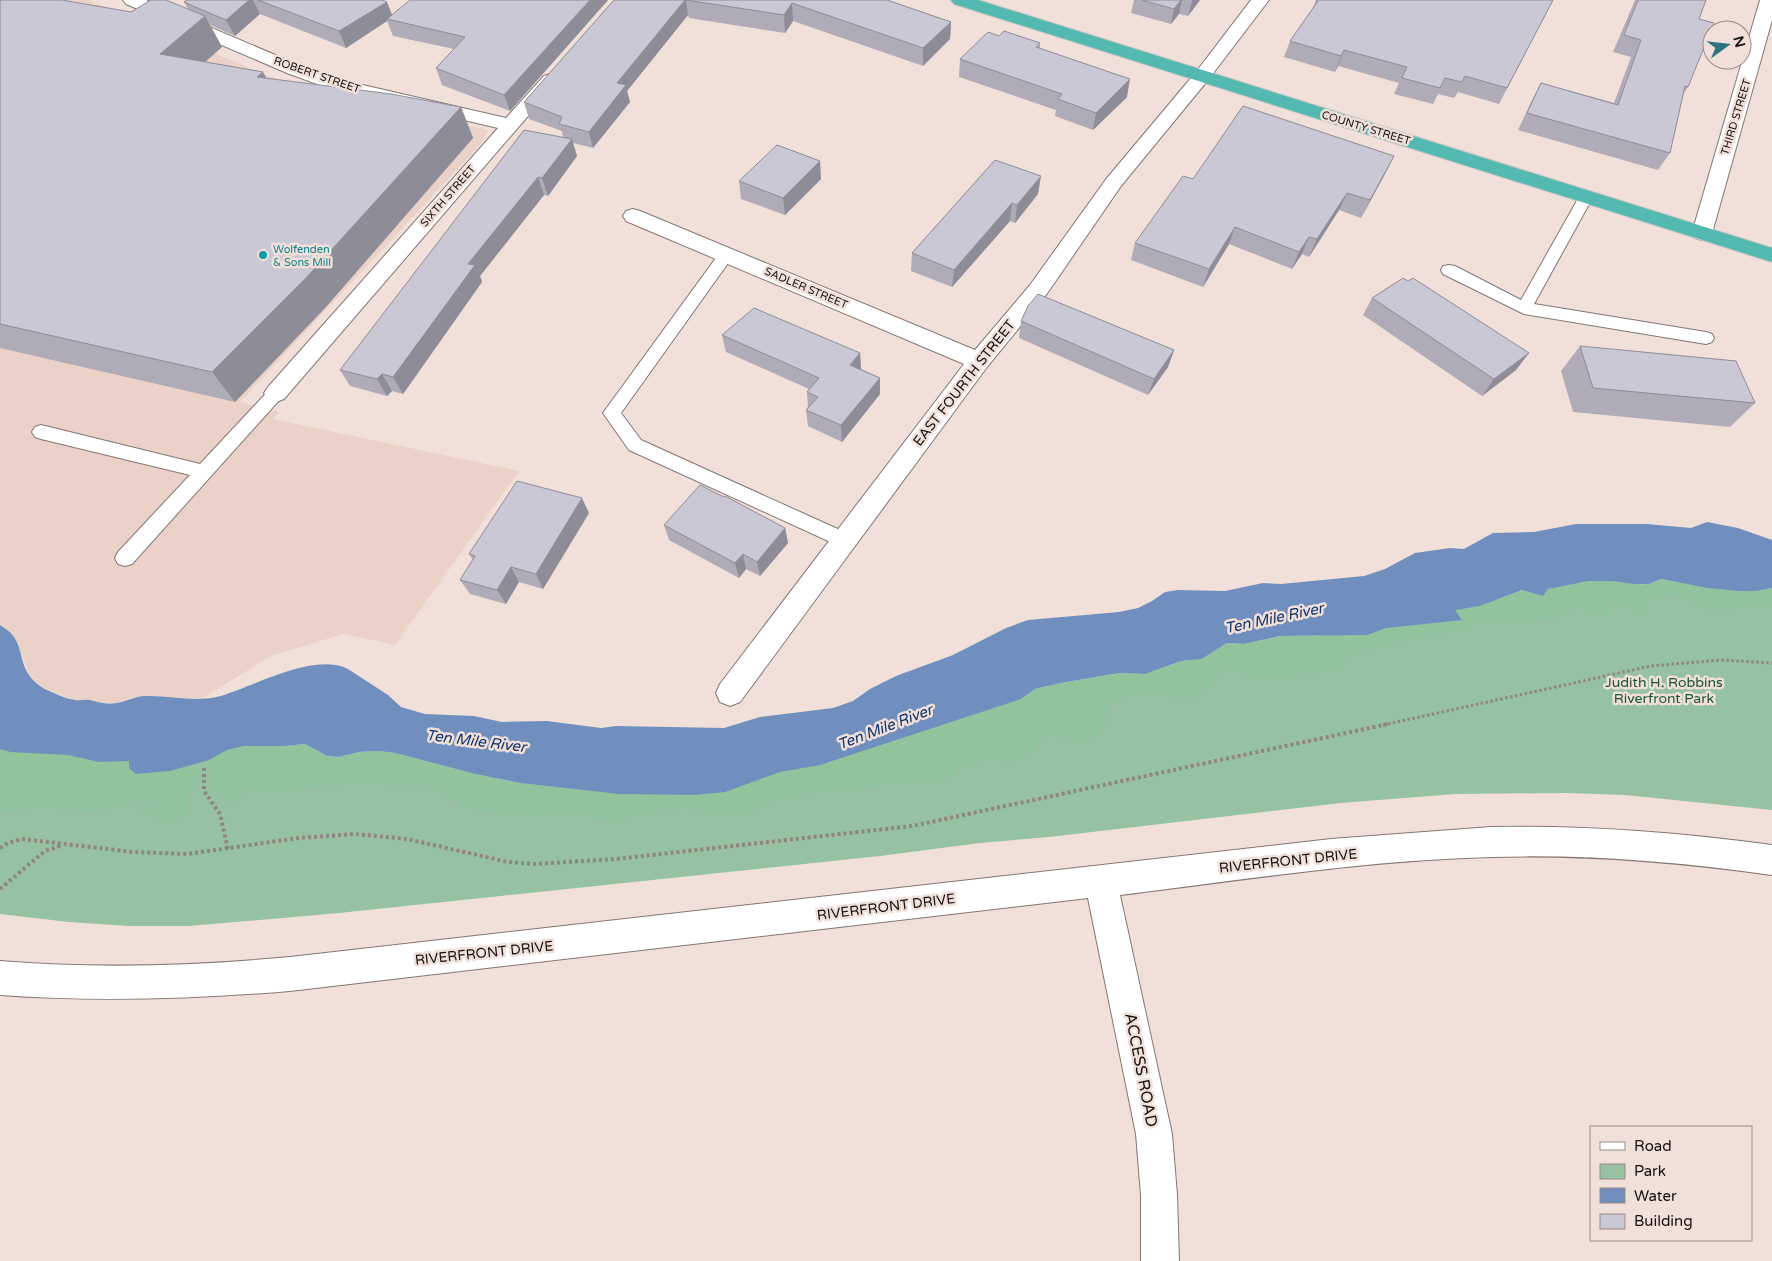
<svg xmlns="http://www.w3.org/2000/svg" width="1772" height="1261" font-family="'Varela Round',sans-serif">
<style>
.built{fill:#ead2c9}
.green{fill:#96c2a1}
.forest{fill:#8fc49d}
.water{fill:#708fbe}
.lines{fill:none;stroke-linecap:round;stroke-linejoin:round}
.lane-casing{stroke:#847671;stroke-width:2}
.street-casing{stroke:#847671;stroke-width:2}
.highway-casing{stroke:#c7c5c5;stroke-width:2}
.path-far1{stroke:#908580;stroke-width:3;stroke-dasharray:2.5 2.5;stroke-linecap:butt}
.path{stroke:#908580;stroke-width:4;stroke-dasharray:3 3;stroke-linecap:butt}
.lane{fill:#fff;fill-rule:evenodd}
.street{fill:#fff;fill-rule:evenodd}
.highway{fill:#54bab1;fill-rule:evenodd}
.wall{fill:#afacb8}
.shaded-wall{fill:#8e8c96}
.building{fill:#cbc8d6;stroke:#8e8c96}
.culture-dot{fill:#0f9aa8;stroke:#f0e0d9;stroke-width:2}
.labels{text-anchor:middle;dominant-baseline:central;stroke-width:5;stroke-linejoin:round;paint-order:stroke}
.far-street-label{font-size:11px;fill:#140f0d;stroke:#f0e0d9}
.far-culture-label{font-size:11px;fill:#0d838f;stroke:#f0e0d9;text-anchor:start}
.street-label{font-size:14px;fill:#140f0d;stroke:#f0e0d9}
.park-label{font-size:14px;fill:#1a5530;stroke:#f0e0d9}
.water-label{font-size:15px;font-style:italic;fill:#0c326c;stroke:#f0e0d9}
.near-street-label{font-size:16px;fill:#140f0d;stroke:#f0e0d9}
</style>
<rect width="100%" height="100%" fill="#f0e0d9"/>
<path class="built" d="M0,0H88L302,90L337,100L484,129L488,131L481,144L240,402L279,412L273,419L519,471L395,645L343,634L271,656L201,699L146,696L131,698L117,703L103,704L89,700H74L39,686L29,674L18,643L6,628L0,625Z"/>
<path class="green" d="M1772,588V810L1625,795L1567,793L1456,794L1340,803L1049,837L980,843L880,856L339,913L247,921L188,926H129L69,922L0,914V749L10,752L227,750L582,790L1548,589L1755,591Z"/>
<g class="forest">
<path d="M1661,579C1699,586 1734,595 1772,588V606H1752L1713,610L1676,593L1644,599L1646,613H1640L1627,603H1608L1606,611L1602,615L1580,606L1551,617L1532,619H1480L1466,629L1426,635L1370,648L1350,649L1346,653V661L1339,667L1326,671L1269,677L1224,669L1214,673C1207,693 1194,703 1172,697C1165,695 1159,691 1153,690C1143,689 1135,694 1126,697C1120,699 1113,699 1107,701C1106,716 1109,728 1093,737C1076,746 1067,734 1052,735C1037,737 1031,754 1019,759C1012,762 991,758 981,760C963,763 960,770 946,776C927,784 902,783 882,783L875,786L820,791L778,799L744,812L716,814L684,807L646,811L620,820L600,819L577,810L535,816L463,807L450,797L440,786L359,783L318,785L277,792L258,791L249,787L244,789L241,796L231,803C208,785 214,786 209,760L227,750L245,746H285L305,744L327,756L339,757L359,752L379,751L395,753L475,774L520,783L619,794H653L754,782L780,772L820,765L1021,699L1035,689L1061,683L1119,673L1145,674L1181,661L1202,659L1227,643L1244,644L1280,636L1367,635L1386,628L1461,620L1454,610L1480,606L1522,590L1543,595C1556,579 1592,579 1612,581C1624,582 1634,585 1646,584C1651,584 1656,581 1661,579Z"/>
<path d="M0,749L10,752L68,755L99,762L129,761L152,774L199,762L191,791L182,795L185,811L178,819L162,820L140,811L155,808L157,805L156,801C141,801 113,798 103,811L36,807L0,811Z"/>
</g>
<path class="water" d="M1707,522L1738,528L1772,540V588L1755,591H1738L1707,588L1661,579L1649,584H1633L1612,581H1588L1548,589L1543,596L1522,590L1480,606L1455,610L1462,620L1386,628L1367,635L1280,636L1244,644L1227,643L1202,659L1181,661L1145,674L1119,673L1061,683L1035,689L1021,699L820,765L780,772L725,792L695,795L619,794L520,783L475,774L395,753L379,751L359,752L339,757L327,756L305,744L285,746H245L227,750L209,760L170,771L136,774L129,768V761L99,762L68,755L10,752L0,749V625C25,639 17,657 29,675C36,685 44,689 54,693C60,696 68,699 75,700C80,701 85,699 90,700C99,702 106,705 116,703C126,702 135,696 145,696C170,695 196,703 221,696C255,686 313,652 348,669L388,695L401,707L425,714L474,716L502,722L547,721L601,728L616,726L724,728L760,717L833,708L853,701L870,689L896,676L953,655L1006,628L1028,620L1119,612L1138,608L1152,601L1165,592L1178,590L1225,591L1263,583L1281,584L1364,576L1385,569L1415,553L1450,548L1464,549L1493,533L1534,532L1576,524H1647L1691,528Z"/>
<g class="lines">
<defs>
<g id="lane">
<path d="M1586,192L1591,194L1593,197L1534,304L1706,332L1712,334L1714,338L1712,342L1706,344L1524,314L1443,274L1441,270L1443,266L1449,265L1455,266L1521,300L1579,197L1581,194Z"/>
<path d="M726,250L731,251L734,255L731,259L621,413L641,440L851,535L853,540L851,545L844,548L837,545L629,450L603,413L721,251Z"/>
<path d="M276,387L282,389L285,393L282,397L132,564L125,566L118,564L115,558L118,552L190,475L41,439L35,437L32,432L35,427L41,425L200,464L270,389Z"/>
</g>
<g id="street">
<path d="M123,0H146L299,65L341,80L506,118L544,76L550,74L556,76L559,80L284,399L276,402L268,399L264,393L268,387L498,128L328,88L287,73L126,4Z"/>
<path d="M1251,0H1269L1208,80L1121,186L1046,295L987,367L740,702L730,706L720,702L716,693L720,684L964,364L626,221L623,216L626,211L633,209L640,211L975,350L1030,285L1107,178L1196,72Z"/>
<path d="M1760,0H1772V20L1712,233L1709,238L1702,240L1695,238L1692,233Z"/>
<path d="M1491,827C1585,825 1678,832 1772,845V875C1679,862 1586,854 1493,857C1368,860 1243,880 1120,895L1172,1134L1177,1195L1179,1261H1141V1195L1136,1134L1088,898L290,991C193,999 97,1002 0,995V961C97,969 193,966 290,957L1331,839Z"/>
</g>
<path id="highway" d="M951,0H978L1772,248V262L954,4Z"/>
</defs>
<use href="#lane" class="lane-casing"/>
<use href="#street" class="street-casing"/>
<use href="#highway" class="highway-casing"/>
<path class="path-far1" d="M1383,725L1651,666L1721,660L1772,663"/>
<g class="path">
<path d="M204,768V791L220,814L228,849"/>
<path d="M0,848L8,843L22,839L133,852L187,854L299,838L355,834L407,839L508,862L534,864L616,859L912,826L1388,724"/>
<path d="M0,889L45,851L63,845"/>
</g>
<use href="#lane" class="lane"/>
<use href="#street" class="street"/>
<use href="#highway" class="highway"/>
</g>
<g class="wall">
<path d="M0,0L131,12L188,9L184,2L187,0H382L387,2L392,15L608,0L510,111L442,85L436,68L454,49L393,36L387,21L346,48L260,14L235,36L210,25L222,47L205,62L266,79L461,107L473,138L325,308L235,402L0,348Z"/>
<path d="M614,0L890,1L951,22L950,39L923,66L793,21L785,33L689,18L688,15L627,91L630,102L593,148L573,143L577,156L548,196L544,195L480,276L482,282L403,394L392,391L387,396L350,386L340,370L563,137L562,131L529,119L524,102Z"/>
<path d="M1134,0H1200L1188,16L1179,14L1171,24L1131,13Z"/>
<path d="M1316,0H1553L1499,104L1458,92L1454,98L1438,94L1433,104L1394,94L1399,83L1338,66L1335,72L1284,57L1290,41L1313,8Z"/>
<path d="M1635,0H1706L1699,19L1688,87L1683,94L1670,153L1658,170L1518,130L1532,100L1541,83L1614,103L1631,57L1613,52Z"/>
<path d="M999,36L1040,43V48L1127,97L1093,130L1055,116L1056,110L959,77L960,59Z"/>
<path d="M995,160L1038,194L1015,223L1010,221L952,287L911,271L912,253Z"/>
<path d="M1385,174L1361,218L1339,210L1309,257L1302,254L1292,269L1229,244L1203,287L1131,260L1135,243Z"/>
<path d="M821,179L785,215L741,199L739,181Z"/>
<path d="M1372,298L1516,370L1482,396L1363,315Z"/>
<path d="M1021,321L1174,350L1168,367L1148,395L1019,338Z"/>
<path d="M722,335L860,353L861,369L880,378V394L842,442L808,426L806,410L808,407L807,392L809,389L726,352Z"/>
<path d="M1580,346L1755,403L1730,427L1573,412L1561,371Z"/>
<path d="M589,513L543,589L519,582L506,604L470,594L460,580L473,560L469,554Z"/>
<path d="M664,525L785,528L788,543L760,576L746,569L739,578L669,540Z"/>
</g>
<g class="shaded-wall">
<path d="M249,0H253L260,14L235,36L226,20Z"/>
<path d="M590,0H608L510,111L504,95Z"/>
<path d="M685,0H700H686L688,15L627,91L630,102L593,148L589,132L617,83Z"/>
<path d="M1181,0H1182L1179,14L1171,24L1174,9Z"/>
<path d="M1192,0H1200L1188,16L1192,1Z"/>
<path d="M387,2L393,18L387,19V21L346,48L339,31Z"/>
<path d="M792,3L793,21L785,33L784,15Z"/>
<path d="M205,16L222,47L179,85L160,54Z"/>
<path d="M951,22L950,39L923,66V48Z"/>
<path d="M1344,50L1338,66L1335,72L1341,56Z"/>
<path d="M263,72L280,103L257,77Z"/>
<path d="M1130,79L1127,97L1093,130L1096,113Z"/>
<path d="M461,107L473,138L325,308L235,402L212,372Z"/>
<path d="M572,139L577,156L548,196L542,178Z"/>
<path d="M1394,156L1385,174L1361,218L1370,200Z"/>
<path d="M820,161L821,179L785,215L783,198Z"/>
<path d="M1041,176L1038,194L1015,223L1017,205Z"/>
<path d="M538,177L544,195L480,276L482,282L403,394L393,377L468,264Z"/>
<path d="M1347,193L1339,210L1309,257L1317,239Z"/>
<path d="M1012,203L1010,221L952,287L954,270Z"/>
<path d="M1235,227L1229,244L1203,287L1209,269Z"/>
<path d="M1309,237L1302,254L1292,269L1299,252Z"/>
<path d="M1174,350L1168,367L1148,395L1154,379Z"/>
<path d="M860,353L861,370L850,365Z"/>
<path d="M1529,353L1516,370L1482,396L1494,379Z"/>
<path d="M382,374L392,391L387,396L377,379Z"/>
<path d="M880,378V394L842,442L841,425Z"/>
<path d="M582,498L589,513L543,589L536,574Z"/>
<path d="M785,528L788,543L760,576L757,562Z"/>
<path d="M743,554L746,569L739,578L735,563Z"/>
<path d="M511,567L519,582L506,604L497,590Z"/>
</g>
<g class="building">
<path d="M0,0H62L131,12L151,0H166L205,16L160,54L263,72L257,77L391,94L461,107L306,278L212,372L0,324Z"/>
<path d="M187,0H249L226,20L184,2Z"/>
<path d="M258,0H382L387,2L339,31Z"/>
<path d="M410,0H590L504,95L436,68L465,37L387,19Z"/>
<path d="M614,0H685L617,83L626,85L589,132L559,124L562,117L524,102Z"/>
<path d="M686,0H887L951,22L923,48L792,3L784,15Z"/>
<path d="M1142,0H1181L1174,9Z"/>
<path d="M1316,0H1553L1507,88L1465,76L1462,82L1445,78L1440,88L1402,78L1407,67L1344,50L1341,56L1290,41L1318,1Z"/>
<path d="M1638,0H1706L1699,19L1714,23L1688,87L1685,86L1670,153L1527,113L1541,83L1618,105L1641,40L1624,35Z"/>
<path d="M1004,31L1040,43L1036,47L1130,79L1096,113L1058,99L1062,94L960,59L988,32L999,36Z"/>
<path d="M1243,106L1394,156L1370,200L1347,193L1317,239L1309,237L1299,252L1235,227L1209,269L1135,243L1183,176L1193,179Z"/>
<path d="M524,130L572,139L542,178L538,177L468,264L475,265L393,377L382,374L377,379L340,370Z"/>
<path d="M777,145L820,161L783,198L739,181Z"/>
<path d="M995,160L1041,176L1017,205L1012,203L954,270L912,253Z"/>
<path d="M1403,278L1408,281L1413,278L1529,353L1494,379L1372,298Z"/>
<path d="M1038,294L1174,350L1154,379L1021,321L1028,306Z"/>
<path d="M754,308L860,353L850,365L880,378L841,425L806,410L818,397L807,392L819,378L722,335Z"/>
<path d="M1580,346L1736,361L1755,403L1593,388Z"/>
<path d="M517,481L582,498L536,574L511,567L497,590L460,580L475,556L469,554Z"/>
<path d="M700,485L724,497L725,496L785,528L757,562L743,554L735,563L664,525Z"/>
</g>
<circle class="culture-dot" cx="263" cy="255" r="5"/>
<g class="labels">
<g class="far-street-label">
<text transform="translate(317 75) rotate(19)">ROBERT STREET</text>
<text transform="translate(1736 117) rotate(-73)">THIRD STREET</text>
<text transform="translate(1366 128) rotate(17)">COUNTY STREET</text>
<text transform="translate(448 196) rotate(-49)">SIXTH STREET</text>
<text transform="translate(806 288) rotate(23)">SADLER STREET</text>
</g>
<g class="far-culture-label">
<text x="273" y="249">Wolfenden<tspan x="273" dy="13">&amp; Sons Mill</tspan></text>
</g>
<g class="street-label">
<text transform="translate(964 383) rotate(-52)">EAST FOURTH STREET</text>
<text transform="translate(1288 861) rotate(-6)">RIVERFRONT DRIVE</text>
<text transform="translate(886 907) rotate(-7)">RIVERFRONT DRIVE</text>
<text transform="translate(484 953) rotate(-6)">RIVERFRONT DRIVE</text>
</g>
<g class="park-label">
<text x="1664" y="682">Judith H. Robbins<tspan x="1664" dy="16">Riverfront Park</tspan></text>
</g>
<g class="water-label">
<text transform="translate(1274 618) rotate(-12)">Ten Mile River</text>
<text transform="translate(885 727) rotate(-21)">Ten Mile River</text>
<text transform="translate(476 741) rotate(7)">Ten Mile River</text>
</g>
<g class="near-street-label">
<text transform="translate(1141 1070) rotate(79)">ACCESS ROAD</text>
</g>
</g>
<rect x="1590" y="1126" width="162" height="115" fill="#f0e0d9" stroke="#988c87"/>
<rect x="1600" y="1142" width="25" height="8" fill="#ffffff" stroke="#988c87"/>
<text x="1634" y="1151" font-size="15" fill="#140f0d">Road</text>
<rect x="1600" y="1164" width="25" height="15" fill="#96c2a1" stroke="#988c87"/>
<text x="1634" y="1176" font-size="15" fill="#140f0d">Park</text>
<rect x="1600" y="1188" width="25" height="15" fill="#708fbe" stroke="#988c87"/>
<text x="1634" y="1201" font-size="15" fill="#140f0d">Water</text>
<rect x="1600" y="1214" width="25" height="15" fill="#cbc8d6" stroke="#988c87"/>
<text x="1634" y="1226" font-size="15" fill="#140f0d">Building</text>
<g transform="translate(1727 45) rotate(75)"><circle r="24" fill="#f0e0d9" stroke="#988c87"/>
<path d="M0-4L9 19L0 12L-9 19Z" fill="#2e7381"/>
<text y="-8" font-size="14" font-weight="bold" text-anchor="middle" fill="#140f0d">N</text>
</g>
</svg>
